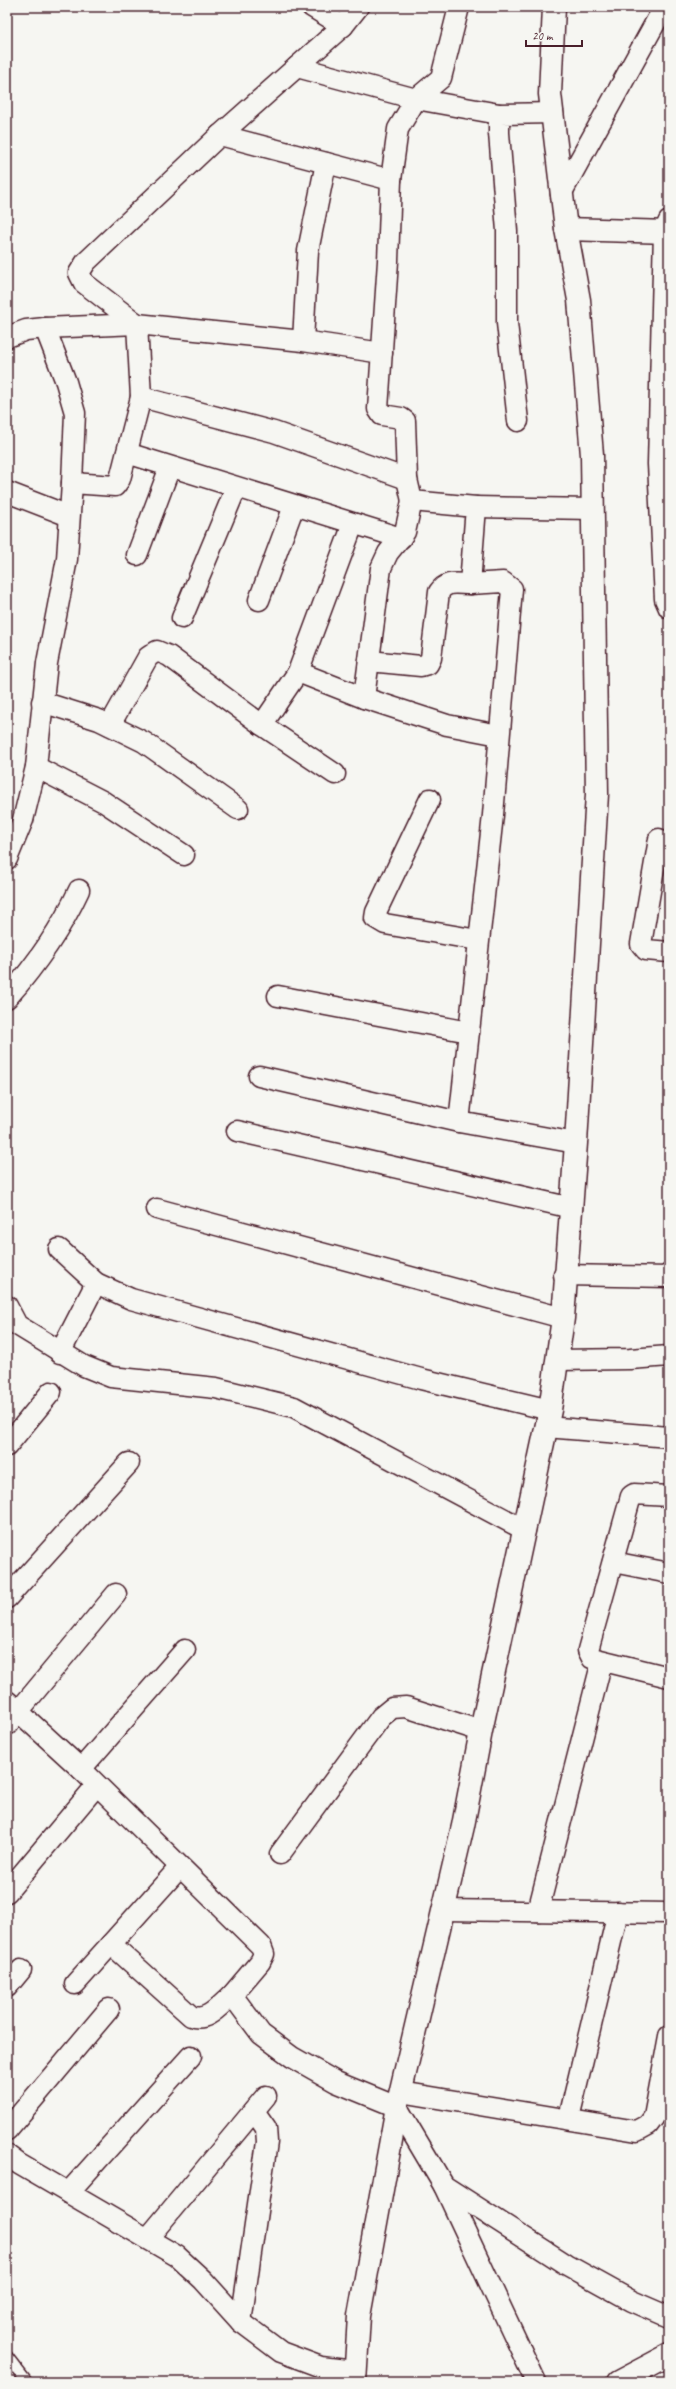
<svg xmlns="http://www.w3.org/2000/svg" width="676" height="2389" font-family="Caveat,sans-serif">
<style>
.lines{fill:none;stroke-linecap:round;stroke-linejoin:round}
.service-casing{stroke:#4a1f2b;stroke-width:13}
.minor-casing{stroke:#4a1f2b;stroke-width:23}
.tertiary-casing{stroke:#4a1f2b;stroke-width:25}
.service{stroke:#f6f6f2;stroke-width:10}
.minor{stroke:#f6f6f2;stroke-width:20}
.tertiary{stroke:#f6f6f2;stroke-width:22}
</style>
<rect width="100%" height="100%" fill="#f6f6f2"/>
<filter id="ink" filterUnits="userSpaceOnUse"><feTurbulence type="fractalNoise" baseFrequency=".025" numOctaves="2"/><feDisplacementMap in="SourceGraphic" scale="8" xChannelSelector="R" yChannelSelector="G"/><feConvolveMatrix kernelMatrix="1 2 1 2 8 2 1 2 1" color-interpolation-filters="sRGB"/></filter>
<g filter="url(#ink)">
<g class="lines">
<defs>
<path id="service" d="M7,2356L27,2382"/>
<g id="minor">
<path d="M312,7L343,26"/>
<path d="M459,7L441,78L416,99L398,129L391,180L388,261L378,409L382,415L401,418L405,421L407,479L412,501L476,507L470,584L503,582L512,589L493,815L459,1122L576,1143"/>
<path d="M297,67L416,99L499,114"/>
<path d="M220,135L391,180"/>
<path d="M561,194L664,7"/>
<path d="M669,221L664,232L658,464L665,599L669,608"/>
<path d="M45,328L66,382L75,413L72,483"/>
<path d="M7,337L26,330L45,328L137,324L303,341L382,353"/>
<path d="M303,341L308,251L326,163"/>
<path d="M141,397L274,432L407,479"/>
<path d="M518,421L507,323V231L499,133V114L553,113"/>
<path d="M127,453L401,538"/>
<path d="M7,492L69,516"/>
<path d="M476,507L593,509"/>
<path d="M137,555L170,467"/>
<path d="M259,600L294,506"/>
<path d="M182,618L236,488"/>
<path d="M369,661L421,666L428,664L431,658L439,592C447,580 457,584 470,584"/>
<path d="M298,672L364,698L447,725L499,735"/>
<path d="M364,698L381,568L388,553L405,532L412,501"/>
<path d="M42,702L99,720L144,742L238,809"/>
<path d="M110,725L148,657L157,651L169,656L262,725L335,774"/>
<path d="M262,725L298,672L353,524"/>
<path d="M36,767L104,802L184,855"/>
<path d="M430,799L376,912L375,918L385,924L478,940"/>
<path d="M659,839L641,944L646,950L669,952"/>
<path d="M7,859L23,820L36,767L47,663L67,559L72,483L115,486L120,479L141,397L137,324L84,283L79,273L86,262L220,135L343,26L358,7"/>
<path d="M278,996L469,1032"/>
<path d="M7,998C36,965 61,929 79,890"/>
<path d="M259,1076L459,1122"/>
<path d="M237,1131L572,1208"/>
<path d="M157,1209L563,1318"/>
<path d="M59,1249L96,1283L131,1299L421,1379L550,1410"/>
<path d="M564,1275L669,1277V1274"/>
<path d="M7,1306L17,1325L84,1366L111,1377L216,1388L294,1407L525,1530"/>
<path d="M60,1353L96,1283"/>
<path d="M557,1360L630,1359L669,1356"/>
<path d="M546,1427L669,1437"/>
<path d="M7,1446L51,1392"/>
<path d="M669,1496L634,1494L631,1496L588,1650L592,1658L669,1677"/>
<path d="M613,1562L669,1573"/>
<path d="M7,1598L129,1463"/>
<path d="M7,1701L81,1769L261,1946L264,1954L260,1962L232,1995L261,2034L292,2057L336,2082L397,2107L444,2186L567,2265L632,2301L669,2317"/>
<path d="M7,1725L116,1594"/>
<path d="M81,1769L185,1650"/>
<path d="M280,1854L381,1717L392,1708L406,1707L481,1731"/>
<path d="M7,1892L96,1786"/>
<path d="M443,1910L669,1913"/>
<path d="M538,1911L602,1661"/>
<path d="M111,1944L191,2016C207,2023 220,2005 232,1995"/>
<path d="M75,1984L180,1867"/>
<path d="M7,1987L21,1970"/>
<path d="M401,2092L637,2131L648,2125L654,2117L669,2036"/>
<path d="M569,2118L618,1912"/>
<path d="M7,2130L109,2009"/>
<path d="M7,2155L19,2164L177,2256L203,2280L241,2322L281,2352L321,2367L354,2371"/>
<path d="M444,2186L536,2382"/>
<path d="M68,2193L191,2056"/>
<path d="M148,2238L266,2096"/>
<path d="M241,2322L267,2142L266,2128L254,2111"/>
</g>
<g id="tertiary">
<path d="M566,229L669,232"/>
<path d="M355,2382L359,2316L397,2107L463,1826L481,1731L550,1410L563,1318L576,1143L597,794L592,455L579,300L566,229L550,94L554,7"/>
<path d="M618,2382L669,2355"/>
</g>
</defs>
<use href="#service" class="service-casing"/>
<use href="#minor" class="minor-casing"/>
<use href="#tertiary" class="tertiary-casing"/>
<use href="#service" class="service"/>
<use href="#minor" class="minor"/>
<use href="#tertiary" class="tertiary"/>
</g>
</g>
<rect width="676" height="2389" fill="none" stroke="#f6f6f2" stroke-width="24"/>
<rect x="12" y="12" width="652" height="2365" fill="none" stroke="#4a1f2b" stroke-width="1.5" filter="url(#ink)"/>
<path d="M526 40v6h56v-6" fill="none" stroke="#4a1f2b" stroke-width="2"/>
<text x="532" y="40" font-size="12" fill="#4a1f2b" stroke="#f6f6f2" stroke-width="3" paint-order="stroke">20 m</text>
</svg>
